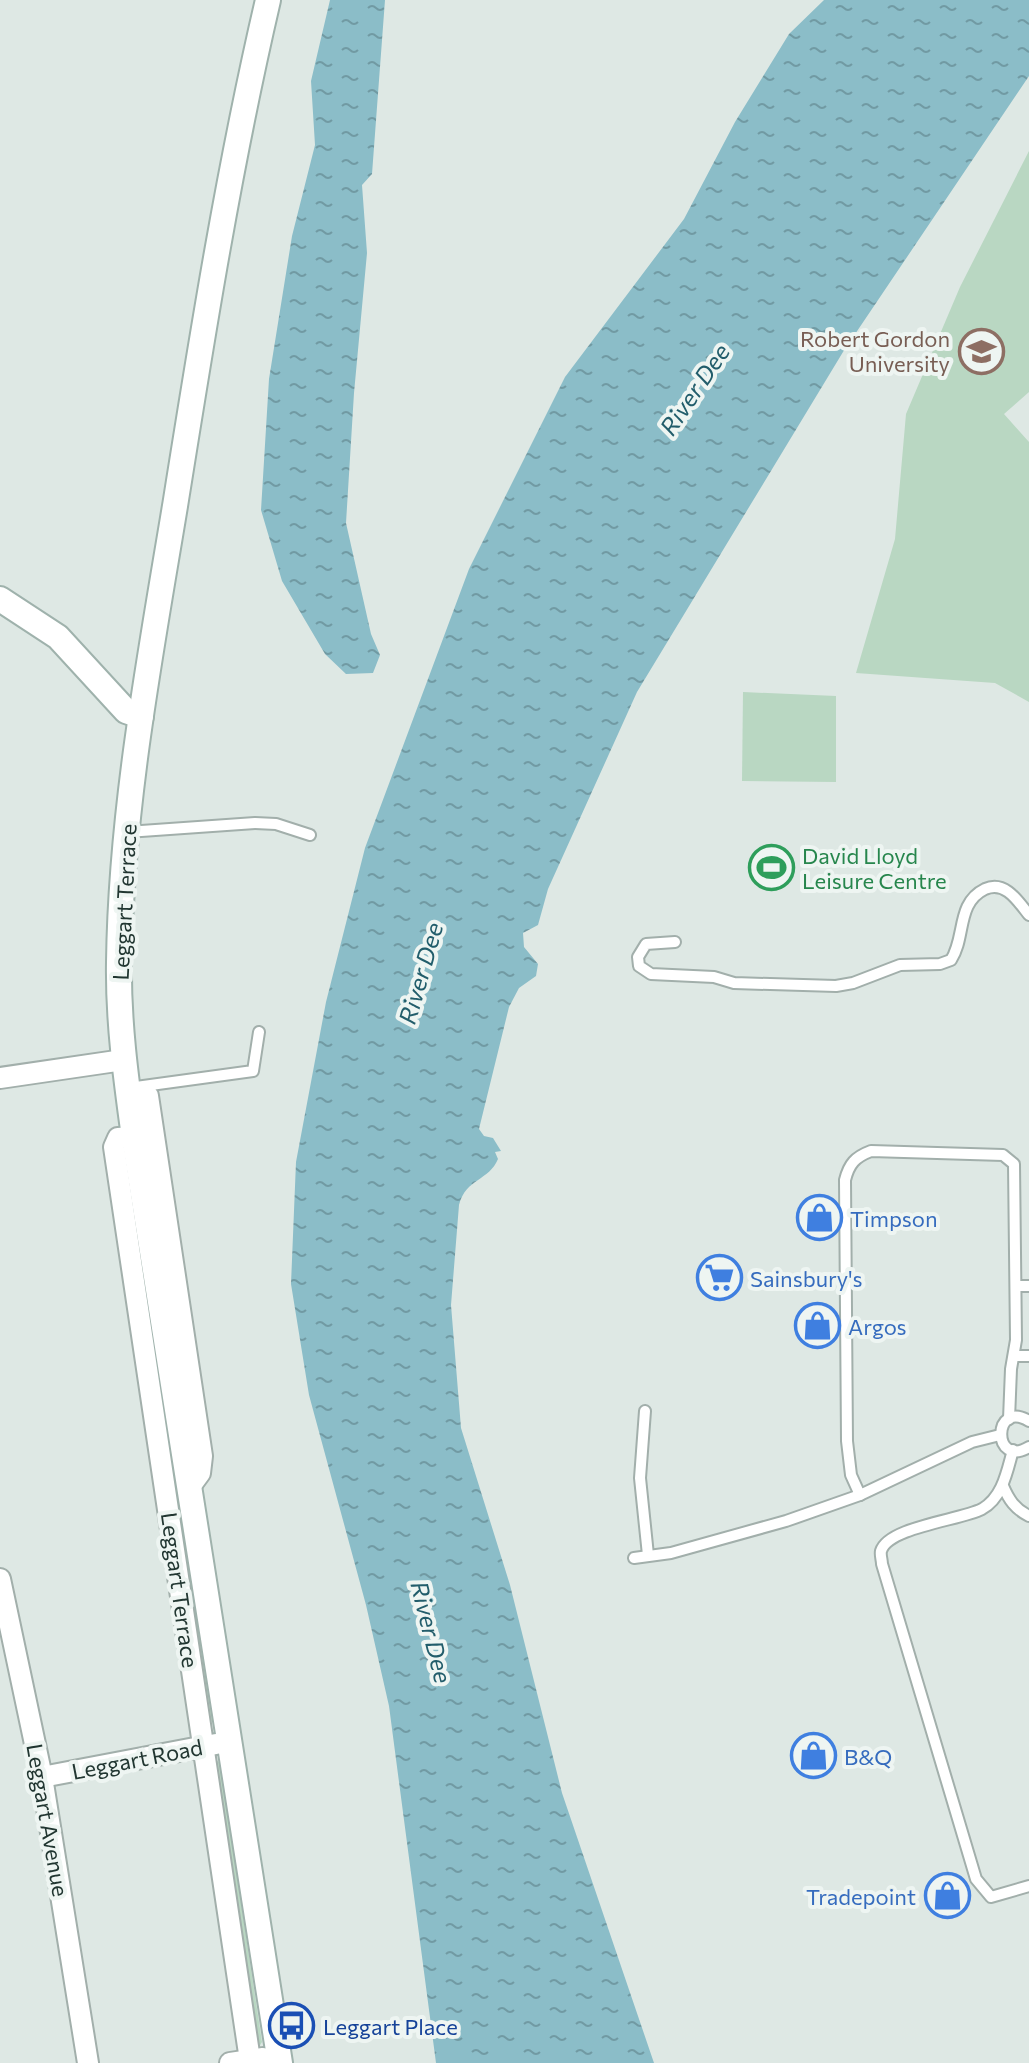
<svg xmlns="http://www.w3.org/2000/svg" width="1029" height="2063" font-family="Commissioner,sans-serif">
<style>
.green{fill:#b9d7c2}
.water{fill:url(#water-ripples)}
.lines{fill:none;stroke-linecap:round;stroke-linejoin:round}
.lane-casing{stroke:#a2afab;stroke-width:14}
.street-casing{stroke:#a2afab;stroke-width:24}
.secondary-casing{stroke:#9fb2ac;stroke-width:28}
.lane{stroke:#fff;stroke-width:10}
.street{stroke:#fff;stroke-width:20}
.secondary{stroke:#fff;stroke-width:24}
.labels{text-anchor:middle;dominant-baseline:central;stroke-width:8;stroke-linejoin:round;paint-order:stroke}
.education-label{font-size:22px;fill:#785e54;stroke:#eef5f2;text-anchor:end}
.leisure-label{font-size:22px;fill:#27864d;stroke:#eef5f2;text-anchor:start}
.street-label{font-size:22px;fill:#213631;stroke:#eef5f2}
.shop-label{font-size:22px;fill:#366cbe;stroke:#eef5f2;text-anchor:start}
.transit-label{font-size:22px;fill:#164399;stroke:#eef5f2;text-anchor:start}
.water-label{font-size:24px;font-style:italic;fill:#225d6b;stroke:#eef5f2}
</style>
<defs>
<pattern id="water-ripples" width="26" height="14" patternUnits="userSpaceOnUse" patternTransform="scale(2)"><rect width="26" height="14" fill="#8bbdc8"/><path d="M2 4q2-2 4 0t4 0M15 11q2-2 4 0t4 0" fill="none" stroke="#719aa3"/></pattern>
</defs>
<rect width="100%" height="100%" fill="#dee8e4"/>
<g class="green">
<path d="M1029,151V392L1004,414L1029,442V702L995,683L856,673L895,539L906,414L960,287Z"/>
<path d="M743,692L836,696V782L742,781Z"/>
<path d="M122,1152L128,1153L213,1718L211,1723Z"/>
<path d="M215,1759L220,1763L262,2042L259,2047H257Z"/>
</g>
<g class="water">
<path d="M330,0H385L372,174L362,185L367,253L354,393L346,523L371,634L380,655L373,673L346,674L325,654L282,581L261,510L269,379L292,236L315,145L311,81Z"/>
<path d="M824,0H1029V76L843,352L637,692L548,889L538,925L523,933L524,947L538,964L536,976L519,988L509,1007L479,1129L484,1136L493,1138L501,1151L495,1152L498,1159C489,1181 466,1178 459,1205L451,1305L461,1428L510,1585L562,1793L654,2063H436L389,1706L366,1605L309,1395L291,1284L296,1162L326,1002L365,848L469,569L565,377L684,219L735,122L789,34Z"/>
</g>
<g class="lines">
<defs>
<g id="lane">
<path d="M127,832L255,823L276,824L310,835"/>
<path d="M675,942L646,944L638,957L639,966L651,974L714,977L734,983L836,986L853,983L900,965L940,964L951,960C966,937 956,903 985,889C1005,880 1018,901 1029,915"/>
<path d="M136,1087L253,1071L259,1032"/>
<path d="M1017,1286H1029"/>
<path d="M1014,1356H1029"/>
<path d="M645,1411L640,1478L648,1555"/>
<path d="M1029,1421C992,1399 992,1469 1029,1447"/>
<path d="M1013,1450C1007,1471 1003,1497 982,1509C961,1520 888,1527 881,1551C880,1555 882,1560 882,1564L976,1879L991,1897L1029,1886"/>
<path d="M1003,1486C1009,1500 1015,1509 1029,1516"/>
<path d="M860,1495L851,1475L847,1441L845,1180C849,1164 855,1157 871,1151L1003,1155L1014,1164L1016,1340L1011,1369L1009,1419"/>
<path d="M634,1558L671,1553L786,1521L860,1495L972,1442L1000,1435"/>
</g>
<g id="street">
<path d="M0,1078L123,1060"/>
<path d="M127,1089L148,1096L202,1456L200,1473L189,1488"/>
<path d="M134,1137L118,1138L114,1147L250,2060"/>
<path d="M0,1579L42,1777L88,2063"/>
<path d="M42,1777L216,1744"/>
<path d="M230,2063L263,2058"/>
</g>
<g id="secondary">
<path d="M268,0C229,167 202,337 175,506C150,657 121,809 119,962C118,1021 126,1079 134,1137L280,2063"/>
<path d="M0,599L58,637L126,711L141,716"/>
</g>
</defs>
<use href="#lane" class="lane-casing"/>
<use href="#street" class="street-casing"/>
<use href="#secondary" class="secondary-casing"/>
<use href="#lane" class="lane"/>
<use href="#street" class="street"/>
<use href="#secondary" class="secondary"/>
</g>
<defs>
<symbol id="university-ring" viewBox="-11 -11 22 22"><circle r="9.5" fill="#eef5f2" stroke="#8d6e63" stroke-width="1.5"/><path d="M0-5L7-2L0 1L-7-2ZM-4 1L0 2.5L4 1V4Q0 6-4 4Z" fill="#8d6e63"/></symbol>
<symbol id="stadium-ring" viewBox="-11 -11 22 22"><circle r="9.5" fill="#eef5f2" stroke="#2e9e5b" stroke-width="1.5"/><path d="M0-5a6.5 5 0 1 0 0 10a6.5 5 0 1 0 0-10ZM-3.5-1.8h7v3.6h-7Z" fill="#2e9e5b"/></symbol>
<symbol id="shop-ring" viewBox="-11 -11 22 22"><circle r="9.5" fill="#eef5f2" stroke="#3f7fe0" stroke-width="1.5"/><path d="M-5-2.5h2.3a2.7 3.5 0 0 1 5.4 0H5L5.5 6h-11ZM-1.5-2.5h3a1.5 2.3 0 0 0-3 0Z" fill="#3f7fe0"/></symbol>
<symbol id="supermarket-ring" viewBox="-11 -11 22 22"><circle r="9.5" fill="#eef5f2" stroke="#3f7fe0" stroke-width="1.5"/><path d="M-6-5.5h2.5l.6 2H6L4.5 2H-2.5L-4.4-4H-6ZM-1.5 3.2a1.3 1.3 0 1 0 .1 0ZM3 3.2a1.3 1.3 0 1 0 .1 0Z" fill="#3f7fe0"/></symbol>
<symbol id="bus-ring" viewBox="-11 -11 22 22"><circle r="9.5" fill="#eef5f2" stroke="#1a4fb4" stroke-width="1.5"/><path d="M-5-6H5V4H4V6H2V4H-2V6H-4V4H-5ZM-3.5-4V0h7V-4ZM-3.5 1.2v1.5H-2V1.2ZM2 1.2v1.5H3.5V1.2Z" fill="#1a4fb4"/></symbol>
</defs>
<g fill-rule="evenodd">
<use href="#university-ring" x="956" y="326" width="51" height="51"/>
<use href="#stadium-ring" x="746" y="842" width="51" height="51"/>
<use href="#shop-ring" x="794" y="1192" width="51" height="51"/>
<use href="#supermarket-ring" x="694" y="1252" width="51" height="51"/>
<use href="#shop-ring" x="792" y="1300" width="51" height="51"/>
<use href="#shop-ring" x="788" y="1730" width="51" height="51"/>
<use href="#shop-ring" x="922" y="1870" width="51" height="51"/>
<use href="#bus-ring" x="266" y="2000" width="51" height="51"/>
</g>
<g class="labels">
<g class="education-label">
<text x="950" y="338">Robert Gordon<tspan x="950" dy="25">University</tspan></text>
</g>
<g class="leisure-label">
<text x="802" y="855">David Lloyd<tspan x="802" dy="25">Leisure Centre</tspan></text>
</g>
<g class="street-label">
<text transform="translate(124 902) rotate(-87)">Leggart Terrace</text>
<text transform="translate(180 1590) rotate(82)">Leggart Terrace</text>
<text transform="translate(137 1759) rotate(-11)">Leggart Road</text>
<text transform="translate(48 1820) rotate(80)">Leggart Avenue</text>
</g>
<g class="shop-label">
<text x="850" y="1218">Timpson</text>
<text x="750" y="1278">Sainsbury's</text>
<text x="848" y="1326">Argos</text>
<text x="844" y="1756">B&amp;Q</text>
<text x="916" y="1896" text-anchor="end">Tradepoint</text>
</g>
<g class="transit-label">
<text x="323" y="2026">Leggart Place</text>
</g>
<g class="water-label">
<text transform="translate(694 389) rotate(-56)">River Dee</text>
<text transform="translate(420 973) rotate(-74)">River Dee</text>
<text transform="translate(432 1632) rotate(76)">River Dee</text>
</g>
</g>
</svg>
